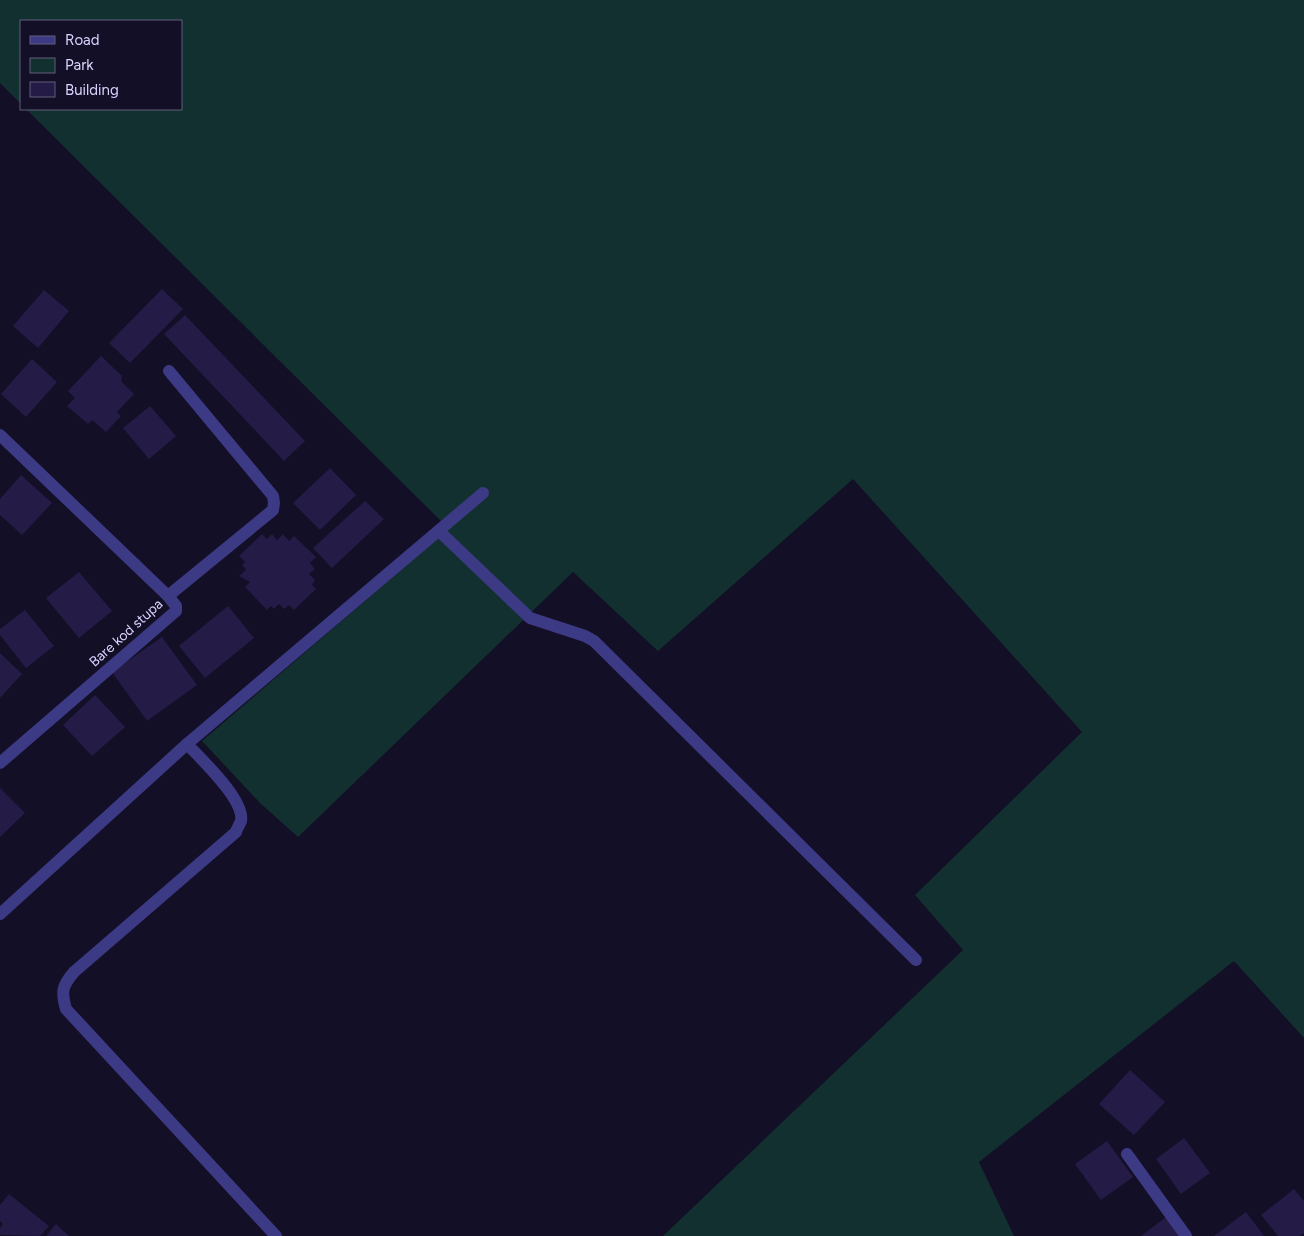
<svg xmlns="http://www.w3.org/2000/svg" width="1304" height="1236" font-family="Figtree,sans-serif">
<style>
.green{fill:#12302f}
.building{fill:#241b47}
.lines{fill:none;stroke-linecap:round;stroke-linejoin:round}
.lane{stroke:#3d3a85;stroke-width:12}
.street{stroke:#3d3a85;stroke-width:12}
.labels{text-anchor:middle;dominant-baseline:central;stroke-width:4;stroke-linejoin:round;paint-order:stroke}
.street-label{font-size:14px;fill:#d9d4ff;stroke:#130f26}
</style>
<rect width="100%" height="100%" fill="#130f26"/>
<path class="green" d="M0,0H1304V1038L1234,961L979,1162L1014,1236H663L963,950L915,895L1082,732L853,479L658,651L573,572L298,837L260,803L202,741L449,529L26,109H181V21H21V104L0,83Z"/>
<g class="building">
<path d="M162,289L183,309L130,363L109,343Z"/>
<path d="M44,290L69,311L38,348L13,326Z"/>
<path d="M185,315L305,441L284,461L164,334Z"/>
<path d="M101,356L122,376L121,381L134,394L117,412L121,416L106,432L92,420L88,424L67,406L75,398L68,391Z"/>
<path d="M32,359L57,382L26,417L1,394Z"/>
<path d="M150,406L176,436L149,459L123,428Z"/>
<path d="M330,468L356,495L320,530L293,503Z"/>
<path d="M21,475L52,503L22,535L0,515V499Z"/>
<path d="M365,501L384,519L332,568L313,548Z"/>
<path d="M262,534L267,539L272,534L277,540L283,534L289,541L294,536L316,557L310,563L315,569L309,574L315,580L312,585L316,589L294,610L289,605L284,609L279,604L274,609L271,606L267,610L245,587L250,582L239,576L246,570L242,565L245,562L239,556Z"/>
<path d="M79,572L112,611L79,638L46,598Z"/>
<path d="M228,606L254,638L205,678L179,646Z"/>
<path d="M25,610L54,646L26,668L0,635V629Z"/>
<path d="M162,637L197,685L147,721L112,672Z"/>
<path d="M0,653L22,674L0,698Z"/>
<path d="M95,695L125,727L92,756L63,725Z"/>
<path d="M0,788L25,813L0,837Z"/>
<path d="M1130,1070L1165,1102L1134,1135L1099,1104Z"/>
<path d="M1184,1138L1210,1173L1181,1194L1156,1159Z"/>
<path d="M1107,1141L1133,1177L1101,1200L1075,1164Z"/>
<path d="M1294,1189L1304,1201V1233L1300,1236H1278L1261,1215Z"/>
<path d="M9,1194L49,1226L40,1236L0,1235V1228L3,1224L0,1221V1205Z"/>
<path d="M1246,1212L1264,1236H1214Z"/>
<path d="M1166,1217L1181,1236H1141Z"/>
<path d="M56,1224L69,1236H46Z"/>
</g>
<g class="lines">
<g class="lane">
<path d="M439,531L530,618L585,636L594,641L916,960"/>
<path d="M187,744C201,759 245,800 241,821C240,824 237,828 236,832L74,972C62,986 61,992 66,1009L276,1236"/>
<path d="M0,914L187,744L483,493"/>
</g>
<g class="street">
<path d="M0,435L168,596L176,606V611L0,763"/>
<path d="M168,596L273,510L274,503L273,496L169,371"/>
<path d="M1127,1154L1186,1236"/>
</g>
</g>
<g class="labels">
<g class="street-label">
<text transform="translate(126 633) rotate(-42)">Bare kod stupa</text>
</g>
</g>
<rect x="20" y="20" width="162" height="90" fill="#130f26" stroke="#625e7d"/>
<rect x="30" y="36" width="25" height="8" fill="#3d3a85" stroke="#625e7d"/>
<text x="65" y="45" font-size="15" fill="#d9d4ff">Road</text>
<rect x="30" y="58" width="25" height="15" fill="#12302f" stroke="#625e7d"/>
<text x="65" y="70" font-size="15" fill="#d9d4ff">Park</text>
<rect x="30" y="82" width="25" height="15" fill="#241b47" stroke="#625e7d"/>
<text x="65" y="95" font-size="15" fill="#d9d4ff">Building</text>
</svg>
